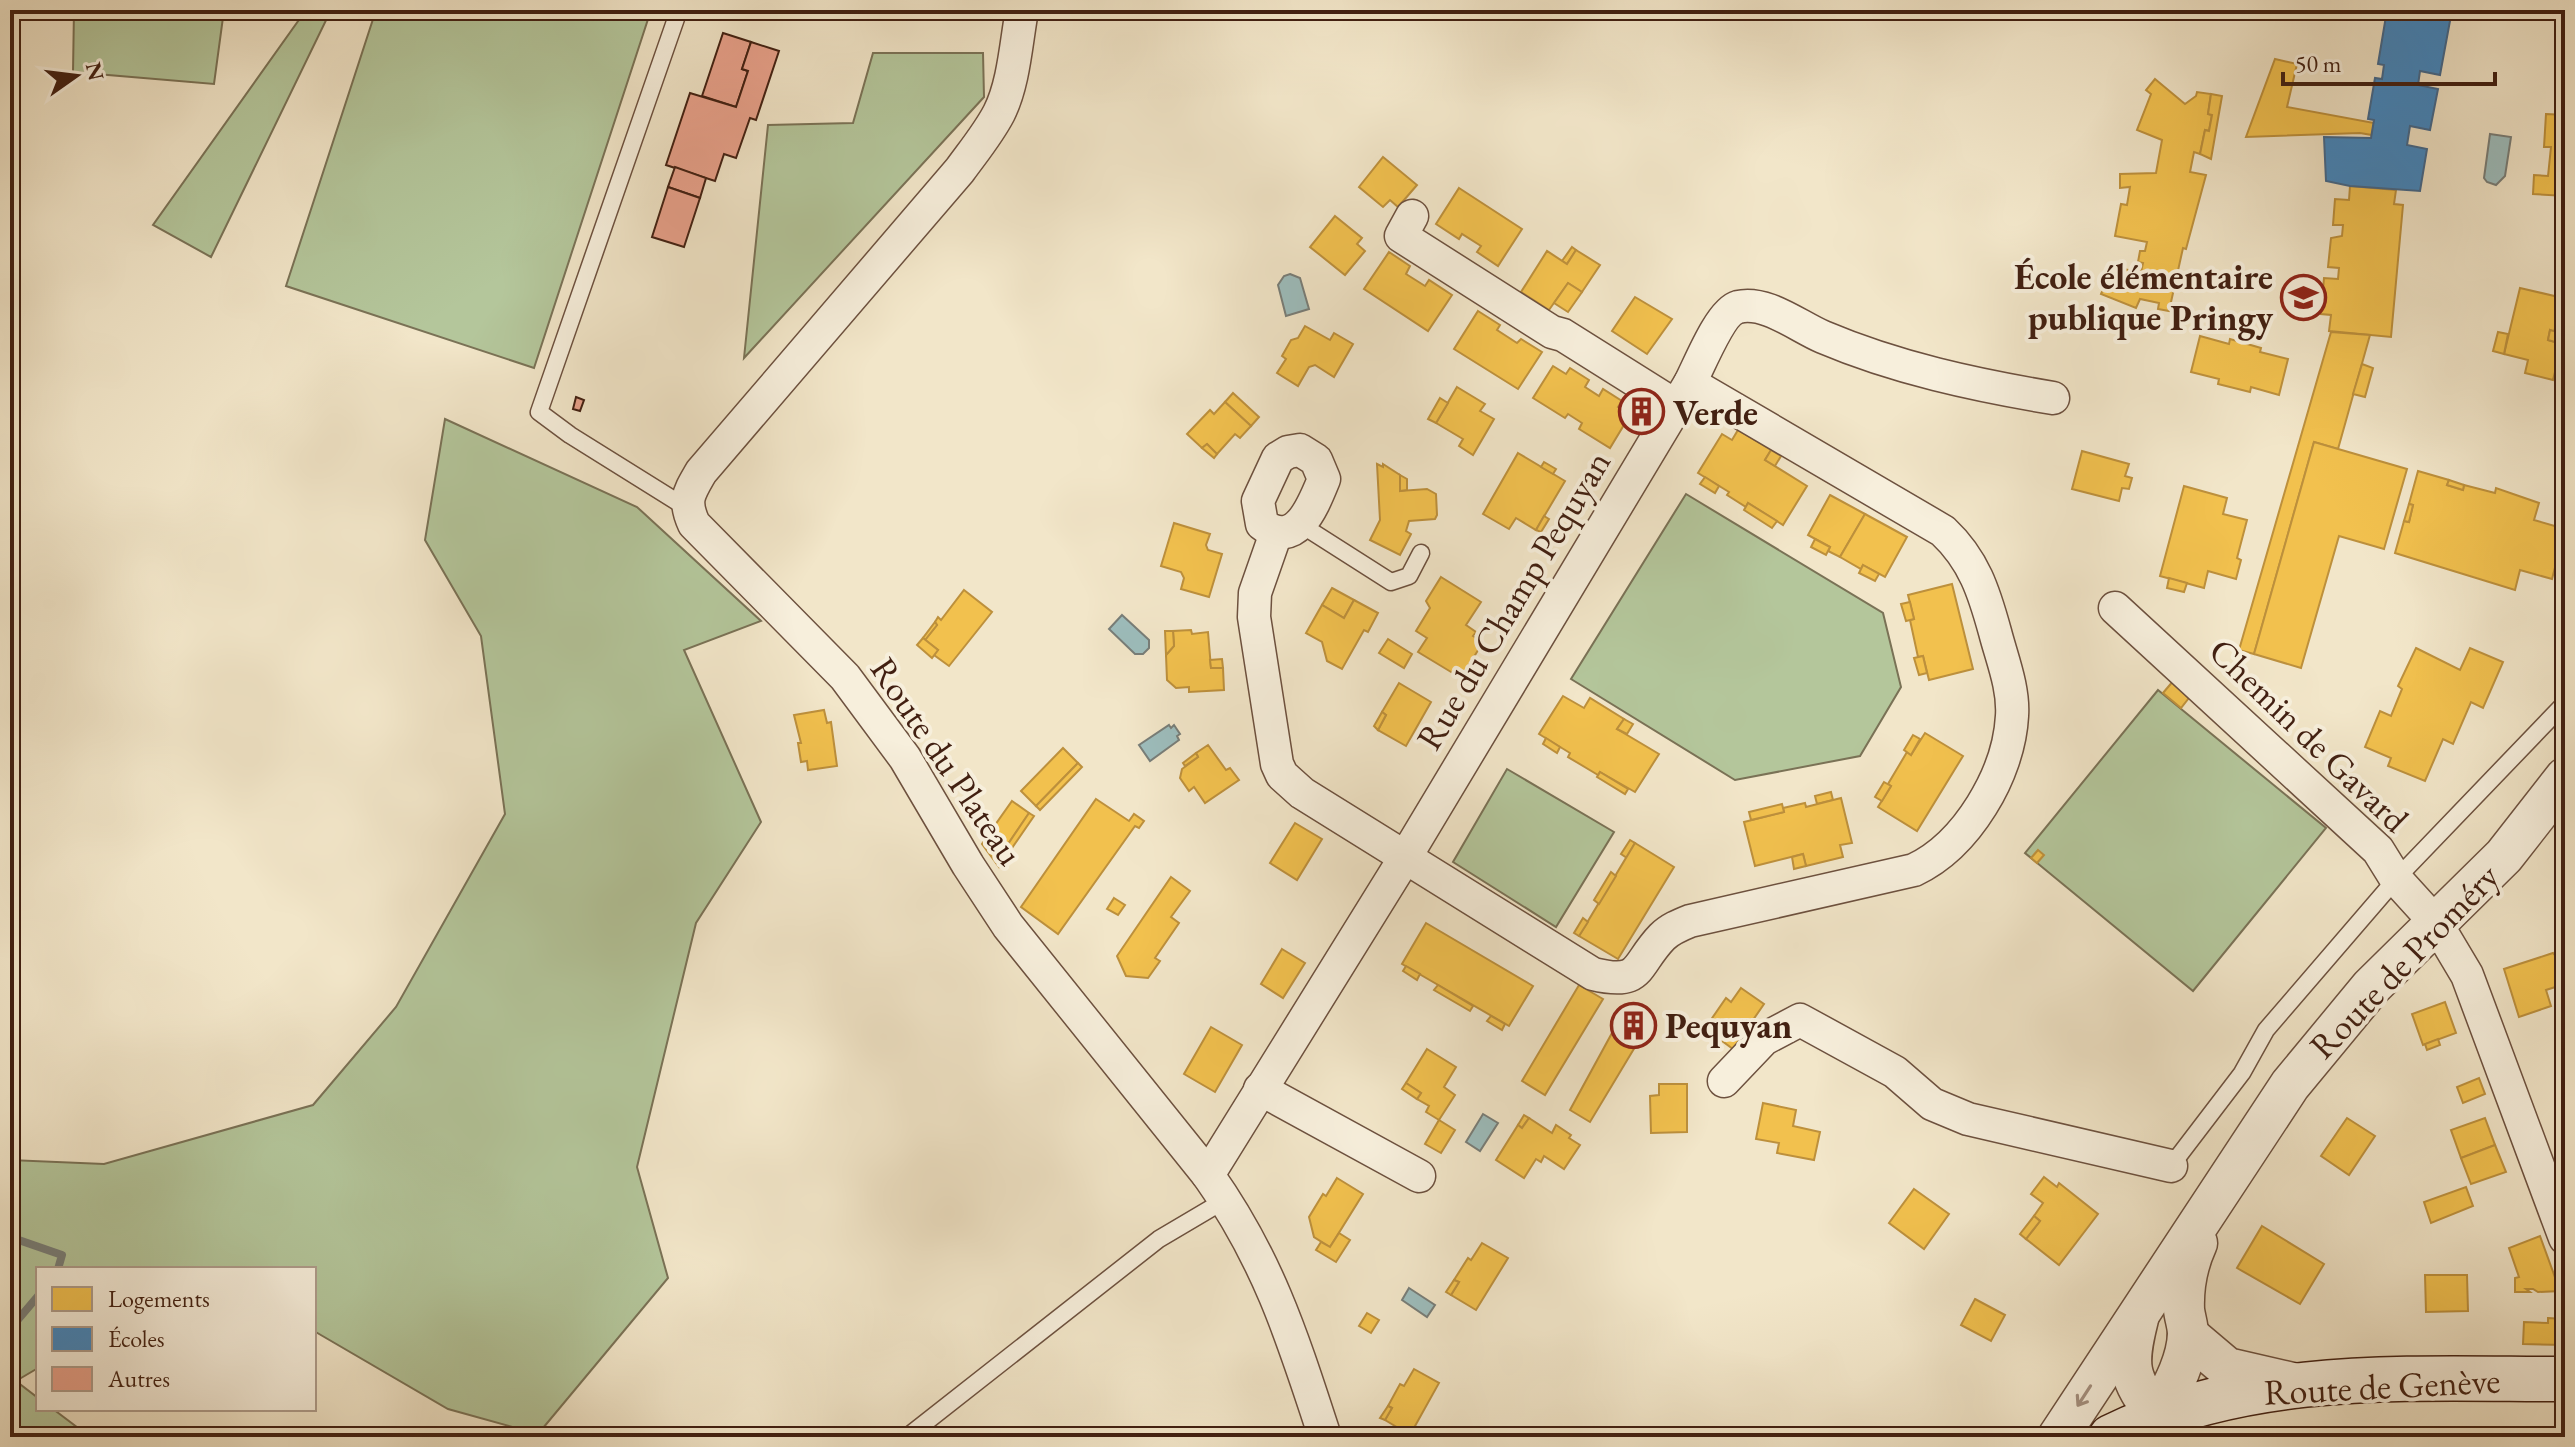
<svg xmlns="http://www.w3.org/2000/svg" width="2575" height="1447" font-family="'EB Garamond',serif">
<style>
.green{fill:#b4c69b;stroke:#7a7256;stroke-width:2}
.water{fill:#9dbebe;stroke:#787e79;stroke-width:2}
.homes{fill:#f2c14e;stroke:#bd903c;stroke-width:2}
.schools{fill:#3f88c5;stroke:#40688f;stroke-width:2}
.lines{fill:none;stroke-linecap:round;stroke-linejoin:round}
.stream{stroke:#787e79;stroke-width:8}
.building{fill:#e9a18b;stroke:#411f11;stroke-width:2}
.service-casing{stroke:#6d513f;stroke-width:19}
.minor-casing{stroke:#6d513f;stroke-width:35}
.tertiary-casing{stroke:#6d513f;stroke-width:43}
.secondary-casing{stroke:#411f11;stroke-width:47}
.service{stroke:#f7efdc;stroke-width:16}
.minor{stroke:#f7efdc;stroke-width:32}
.tertiary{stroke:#f7efdc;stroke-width:40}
.secondary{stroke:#f7efdc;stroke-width:44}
.oneway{stroke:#a59181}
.labels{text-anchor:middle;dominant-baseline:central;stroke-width:8;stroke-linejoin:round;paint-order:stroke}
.poi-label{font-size:36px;font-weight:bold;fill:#411f11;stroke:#f7efdc;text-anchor:start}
.street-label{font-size:36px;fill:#411f11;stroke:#f7efdc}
</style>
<rect width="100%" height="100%" fill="#f2e6c9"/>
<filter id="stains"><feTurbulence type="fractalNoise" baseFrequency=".0025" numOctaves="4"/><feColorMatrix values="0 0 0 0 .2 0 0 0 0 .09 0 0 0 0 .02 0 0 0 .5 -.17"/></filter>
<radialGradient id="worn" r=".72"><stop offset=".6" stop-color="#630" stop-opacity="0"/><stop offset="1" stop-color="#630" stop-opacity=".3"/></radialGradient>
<g class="green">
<path d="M74,10H224L214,84L73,72Z"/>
<path d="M306,10H331L211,257L153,225Z"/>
<path d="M376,10H651L534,368L286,286Z"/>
<path d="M873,53H983L984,97L744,358L768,125L853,123Z"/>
<path d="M445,419L637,507L761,621L684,650L761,822L696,923L637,1167L668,1278L538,1434L448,1409L314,1331V1269H38V1368L16,1381L38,1398V1409H53L90,1437H10V1160L104,1164L313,1105L396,1007L505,814L481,636L425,540Z"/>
<path d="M1686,494L1883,613L1901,687L1860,756L1735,780L1571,679Z"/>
<path d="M2158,690L2326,828L2193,991L2025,853Z"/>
<path d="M1507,769L1614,832L1556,927L1453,862Z"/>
</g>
<g class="water">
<path d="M2490,134L2511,137L2505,176L2496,185L2487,182L2484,178Z"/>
<path d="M1290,274L1300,278L1309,309L1286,316L1278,285L1284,276Z"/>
<path d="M1122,615L1149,640V648L1143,654H1135L1109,629Z"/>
<path d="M1169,725L1171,728L1174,725L1180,734L1177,736L1179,740L1150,761L1139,745Z"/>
<path d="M1483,1114L1498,1123L1480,1151L1466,1142Z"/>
<path d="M1409,1288L1435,1305L1427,1317L1402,1300Z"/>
</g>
<g class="homes">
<path d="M2275,59L2297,64L2287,107L2374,123L2372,135L2360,133L2246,137Z"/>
<path d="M2155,79L2185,104L2196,96L2197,92L2211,94L2208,114L2212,115L2209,131L2205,130L2200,154L2194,152L2190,172L2206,175L2186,249L2183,248L2169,311L2158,309L2159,303L2140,299L2136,308L2101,294L2107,280L2113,283L2116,268L2141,272L2143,263L2138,262L2140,251H2145L2147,242L2115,236L2121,204L2127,205L2130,187L2120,188V174L2156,173L2162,140L2137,130L2151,94L2146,90Z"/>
<path d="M2211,94L2222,96L2211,159L2200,154L2205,130L2209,131L2212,115L2208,114Z"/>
<path d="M2546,114L2565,115V196L2533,194L2534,175L2548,176L2551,147H2544Z"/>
<path d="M1383,157L1417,185L1398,207L1390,200L1383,207L1359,187Z"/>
<path d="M2350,186L2396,190L2394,204L2403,205L2391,337L2329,331L2331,315L2321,314L2324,278L2338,279L2339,268L2328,267L2331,238L2342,236L2343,225H2333L2335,199L2349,200Z"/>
<path d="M1459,188L1522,229L1498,266L1477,252L1481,246L1462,234L1459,239L1436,224Z"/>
<path d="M1335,216L1362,238L1357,244L1365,251L1345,275L1310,247Z"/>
<path d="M1572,247L1576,250L1567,264L1562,261Z"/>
<path d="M1576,250L1600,265L1582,292L1568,283L1549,310L1521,292L1547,251L1567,264Z"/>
<path d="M1389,252L1410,266L1406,274L1425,286L1429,280L1452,295L1428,331L1364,289Z"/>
<path d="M1568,283L1582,292L1568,312L1554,303Z"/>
<path d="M2520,288L2563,298L2554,332L2550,330L2548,340L2562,344L2553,380L2525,373L2528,360L2504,354Z"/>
<path d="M1635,297L1672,319L1647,354L1612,331Z"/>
<path d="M1478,311L1500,325L1497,330L1517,343L1521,339L1542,352L1518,389L1454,349Z"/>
<path d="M1305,326L1330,340L1334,333L1353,344L1334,377L1315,365L1309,367L1298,386L1277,373L1286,359L1282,356L1291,340L1298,338Z"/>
<path d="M2550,330L2565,334L2562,344L2548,340Z"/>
<path d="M2331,332L2370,335L2338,449L2314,442L2254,654L2239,650Z"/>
<path d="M2498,332L2508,334L2504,354L2493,351Z"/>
<path d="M2200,336L2229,344L2230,339L2261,348L2260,352L2288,359L2279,395L2251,387L2250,392L2218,384L2219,379L2191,372Z"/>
<path d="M2362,364L2373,368L2365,397L2353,394Z"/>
<path d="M1553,366L1566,374L1570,368L1589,380L1585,387L1599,396L1603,389L1622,401L1618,407L1630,415L1610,448L1579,429L1582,423L1568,414L1565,418L1533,398Z"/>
<path d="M1457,387L1485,404L1480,411L1494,419L1473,455L1459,446L1463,439L1436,423Z"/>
<path d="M1233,393L1259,417L1251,426L1225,402Z"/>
<path d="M1440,398L1448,403L1436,423L1428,419Z"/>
<path d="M1635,398L1650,407L1644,417L1629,407Z"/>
<path d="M1225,402L1251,426L1240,438L1235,434L1217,454L1207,444L1202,448L1187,434L1210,410L1214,414Z"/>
<path d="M1738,430L1771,450L1765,460L1807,486L1783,525L1748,503L1746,507L1727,495L1729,492L1698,473L1722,434L1732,440Z"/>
<path d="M2314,442L2407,469L2384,549L2339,536L2301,668L2254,654Z"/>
<path d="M1207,444L1217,454L1214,458L1202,448Z"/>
<path d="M1771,450L1781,456L1775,466L1765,460Z"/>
<path d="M2082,451L2129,464L2125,476L2132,478L2129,489L2122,488L2119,501L2072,489Z"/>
<path d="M1518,453L1565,481L1536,530L1516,518L1509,529L1483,514Z"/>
<path d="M1544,462L1556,469L1553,474L1541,467Z"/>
<path d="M1377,464L1383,467V464L1400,475V491L1427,489L1436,494L1437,515L1435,519L1409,521L1406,531L1411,534L1400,555L1370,540L1380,520Z"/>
<path d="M2418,471L2449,480L2447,485L2463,490L2464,485L2495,493L2496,488L2539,503L2534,520L2565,529L2552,579L2520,570L2515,590L2395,553L2404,521L2409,522L2413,505L2409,504Z"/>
<path d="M1400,475L1407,479V490L1400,491Z"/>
<path d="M1705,477L1719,486L1715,493L1700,484Z"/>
<path d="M2449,480L2464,485L2463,490L2447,485Z"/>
<path d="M2184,486L2227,498L2223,514L2247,520L2237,558L2241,560L2236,579L2208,571L2204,588L2160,576Z"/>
<path d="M1830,495L1865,514L1840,557L1828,551L1830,547L1808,535Z"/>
<path d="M1748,503L1777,521L1772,528L1744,510Z"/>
<path d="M2409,504L2413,505L2409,522L2404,521Z"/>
<path d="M1865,514L1907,537L1885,577L1863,565L1861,569L1840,557Z"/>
<path d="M1544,516L1549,519L1541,532L1536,530Z"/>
<path d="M1174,523L1210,534L1206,545L1208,550L1222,554L1209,597L1181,589L1184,578L1181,572L1161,566Z"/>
<path d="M1815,539L1830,547L1826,555L1811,547Z"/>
<path d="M2561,545L2565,546V568L2556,566Z"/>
<path d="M1863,565L1879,574L1875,581L1859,573Z"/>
<path d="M1441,577L1481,602L1466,625L1476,632L1473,636L1483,642L1461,678L1418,652L1427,638L1416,631L1430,608L1426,601Z"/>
<path d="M2169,578L2187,583L2184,592L2167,588Z"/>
<path d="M1952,584L1973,669L1929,680L1923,656L1918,657L1910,620L1914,619L1908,595Z"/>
<path d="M1332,588L1354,600L1344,618L1322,605Z"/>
<path d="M964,590L992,612L949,666L934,655L938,650L925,640L937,625L935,622L938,617L941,620Z"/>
<path d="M1354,600L1378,613L1368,632L1364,630L1342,669L1327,661L1322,642L1306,633L1322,605L1344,618Z"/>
<path d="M1910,602L1914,619L1906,621L1901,604Z"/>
<path d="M935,622L937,625L925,640L923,638Z"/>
<path d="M1191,630L1192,634L1208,632L1211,668H1223L1224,690L1189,692V687L1176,688L1167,680L1166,655L1174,646L1173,631Z"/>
<path d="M1165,631H1173L1174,646L1166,655Z"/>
<path d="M923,638L938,650L932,658L917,645Z"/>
<path d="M1388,639L1412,654L1404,668L1379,653Z"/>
<path d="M2416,648L2460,670L2470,648L2503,662L2483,708L2471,702L2453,744L2443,739L2425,781L2388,766L2391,758L2365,747L2380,711L2391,716L2402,689L2398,686Z"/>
<path d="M1923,656L1927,673L1919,675L1914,658Z"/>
<path d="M1222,659L1223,668H1211L1210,660Z"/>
<path d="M2174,680L2192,694L2181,708L2163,693Z"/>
<path d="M1399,683L1431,702L1406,746L1378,730L1386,715L1382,712Z"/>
<path d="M1563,696L1584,708L1590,698L1624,719L1617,729L1659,754L1635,792L1600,772L1598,775L1568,757L1570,753L1539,734Z"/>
<path d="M824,710L827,723L831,722L837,766L808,770L807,761L801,762L798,743H801L794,715Z"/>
<path d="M1382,712L1386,715L1378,730L1374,726Z"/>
<path d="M1624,719L1633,724L1627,734L1617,729Z"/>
<path d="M1925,733L1963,756L1917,831L1878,807L1891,786L1888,784L1907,752L1911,755Z"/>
<path d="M1913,735L1920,739L1911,755L1904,750Z"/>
<path d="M1546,738L1560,747L1557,753L1543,744Z"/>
<path d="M1208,745L1226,770L1230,768L1239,780L1205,803L1194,787L1189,791L1180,778L1182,769L1198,757L1196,753Z"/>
<path d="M1063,748L1078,763L1036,806L1021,791Z"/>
<path d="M1196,753L1198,757L1185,766L1183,763Z"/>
<path d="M1078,763L1082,767L1040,810L1036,806Z"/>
<path d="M1600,772L1628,789L1625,794L1597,777Z"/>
<path d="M1884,782L1891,786L1882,801L1875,797Z"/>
<path d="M1831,792L1833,800L1817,804L1815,796Z"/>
<path d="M1841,798L1852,843L1840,845L1843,857L1806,866L1803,854L1755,866L1744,822L1784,812L1783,808L1805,803L1806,807Z"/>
<path d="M1096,799L1129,821L1134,814L1144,821L1139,828L1135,826L1058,934L1021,907Z"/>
<path d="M1012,801L1029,813L1006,847L988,835Z"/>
<path d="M1782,804L1784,812L1751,820L1749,812Z"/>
<path d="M1029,813L1034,816L999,867L982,844L988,835L1006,847Z"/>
<path d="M1295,823L1322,839L1297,880L1270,863Z"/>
<path d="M1630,840L1635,843L1627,858L1621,854Z"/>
<path d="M1635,843L1674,867L1618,959L1579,936Z"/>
<path d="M2038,850L2044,855L2037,863L2031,858Z"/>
<path d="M1803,854L1806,866L1794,869L1792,857Z"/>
<path d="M1611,872L1616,876L1599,904L1594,900Z"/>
<path d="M1171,877L1190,891L1171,917L1179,923L1155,958L1160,961L1148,978L1126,976L1117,956Z"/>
<path d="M1114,898L1125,905L1118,915L1107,909Z"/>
<path d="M1583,918L1588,922L1579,936L1574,933Z"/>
<path d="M1426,923L1533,986L1509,1026L1402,964Z"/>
<path d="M1282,949L1305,963L1283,998L1261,984Z"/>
<path d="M2553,953L2565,966V984L2546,990L2551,1006L2519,1017L2504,969Z"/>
<path d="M1406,966L1420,974L1417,980L1403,971Z"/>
<path d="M1438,985L1473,1006L1470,1011L1434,990Z"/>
<path d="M1579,985L1603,999L1545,1095L1522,1081Z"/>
<path d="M1741,988L1764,1004L1733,1049L1718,1038L1721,1033L1708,1024L1726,998L1731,1002Z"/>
<path d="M2445,1002L2456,1033L2423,1045L2412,1014Z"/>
<path d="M1625,1013L1648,1026L1641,1037L1619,1023Z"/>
<path d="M1491,1016L1505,1024L1502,1030L1487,1021Z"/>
<path d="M1618,1022L1641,1037L1590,1122L1570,1110Z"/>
<path d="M1211,1027L1242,1045L1215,1092L1184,1074Z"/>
<path d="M2438,1039L2440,1045L2427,1050L2425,1044Z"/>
<path d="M1427,1049L1456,1067L1444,1087L1455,1095L1439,1120L1426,1112L1429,1106L1417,1099L1421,1093L1406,1083Z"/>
<path d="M2479,1078L2485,1094L2463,1103L2457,1087Z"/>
<path d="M1406,1083L1421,1093L1417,1099L1402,1089Z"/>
<path d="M1659,1084H1687V1132L1651,1133L1650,1096L1659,1095Z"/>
<path d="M1763,1103L1796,1110L1793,1126L1820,1132L1814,1160L1777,1153L1779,1143L1756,1139Z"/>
<path d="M1524,1115L1529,1118L1522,1128L1518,1125Z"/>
<path d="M1529,1118L1552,1133L1556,1125L1571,1135L1569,1138L1580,1145L1564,1169L1544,1156L1541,1162L1536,1159L1524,1178L1496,1160L1518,1125L1522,1128Z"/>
<path d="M2347,1118L2375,1136L2349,1175L2321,1156Z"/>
<path d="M2485,1118L2495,1145L2461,1158L2451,1130Z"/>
<path d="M1439,1120L1455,1130L1441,1153L1425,1144Z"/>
<path d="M2495,1145L2506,1172L2471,1184L2461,1158Z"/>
<path d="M2044,1177L2057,1187L2059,1183L2098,1214L2059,1265L2026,1239L2040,1221L2034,1216L2043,1203L2031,1194Z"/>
<path d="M1337,1178L1363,1194L1330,1247L1314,1237L1309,1217L1323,1194L1326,1196Z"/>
<path d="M2466,1187L2473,1206L2431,1223L2424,1202Z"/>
<path d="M1914,1189L1949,1214L1924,1249L1889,1223Z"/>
<path d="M2034,1216L2040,1221L2026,1239L2020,1234Z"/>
<path d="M2262,1226L2324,1264L2300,1304L2237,1268Z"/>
<path d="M1339,1233L1350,1240L1336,1262L1316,1250L1321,1242L1330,1247Z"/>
<path d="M2540,1236L2560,1291L2538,1292L2533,1289H2526L2530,1292H2515V1278L2519,1277L2509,1248Z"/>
<path d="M1482,1243L1508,1258L1476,1310L1451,1295L1459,1282L1454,1280L1468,1258L1471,1260Z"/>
<path d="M2425,1275H2467L2468,1311L2426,1312Z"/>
<path d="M1454,1280L1459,1282L1451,1295L1446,1292Z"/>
<path d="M1975,1299L2005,1315L1991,1341L1961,1325Z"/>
<path d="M1367,1313L1379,1320L1371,1333L1359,1326Z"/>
<path d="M2548,1318L2563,1319V1323H2565V1345L2523,1344L2524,1322L2548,1323Z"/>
<path d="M1414,1369L1439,1383L1410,1435L1385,1420L1392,1408L1388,1406L1400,1384L1404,1386Z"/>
<path d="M1388,1406L1392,1408L1385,1420L1380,1418Z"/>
</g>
<path class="schools" d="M2387,10H2452L2440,75L2420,71L2418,85L2438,89L2430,130L2410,126L2407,145L2427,149L2420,191L2350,186L2326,181L2324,137L2371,138L2374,120L2368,119L2375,78L2382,79L2384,65L2378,64Z"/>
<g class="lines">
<g class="stream">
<path d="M10,1237L62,1255L58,1269"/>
<path d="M10,1329L38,1296"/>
</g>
</g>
<g class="building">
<path d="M723,33L751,42L742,69L748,71L736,107L702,96Z"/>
<path d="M751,42L779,51L756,120L750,118L736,158L724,154L715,181L666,165L690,93L736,107L748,71L742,69Z"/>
<path d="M675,167L706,178L700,198L668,187Z"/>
<path d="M668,187L700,198L684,247L652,237Z"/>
<path d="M576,397L584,400L580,411L573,409Z"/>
</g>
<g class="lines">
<defs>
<g id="service">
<path d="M679,10L539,412L570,435L687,508"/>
<path d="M1300,524L1391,582L1409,576L1421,553"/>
<path d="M2171,1166L2242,1073L2266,1030L2396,879L2565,703"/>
<path d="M907,1437L1159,1239L1225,1200"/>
</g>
<g id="minor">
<path d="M1022,10C1016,43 1014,83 999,113C988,134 973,152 960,170L701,472C689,493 683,500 694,524L845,677L905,758L968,865L1008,926L1208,1175C1269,1261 1293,1339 1325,1437"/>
<path d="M1412,216L1401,236L1552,332L1563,335L1676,406"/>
<path d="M1300,450L1316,460L1324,479C1313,506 1296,551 1262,524L1258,501L1278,458L1288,452Z"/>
<path d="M1276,533L1255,593L1254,617L1277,764L1282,775L1302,793L1593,974C1643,986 1634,966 1662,937C1670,929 1680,925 1690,921L1914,870C1967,845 2009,774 2012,716C2014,688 2002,659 1995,632C1984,592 1974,560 1943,531L1690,383"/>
<path d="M2115,608L2378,850L2396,879L2436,923L2467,975L2565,1238"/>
<path d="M1724,1081L1764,1039L1800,1020L1895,1072L1932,1104L1968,1119L2171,1166"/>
<path d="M1260,1089L1419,1176"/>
<path d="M1208,1175L1406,856L1690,383C1699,366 1720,312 1738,307C1766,300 1799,327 1823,337C1896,368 1975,385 2053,398"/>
</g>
<g id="tertiary">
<path d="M2138,1319C2126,1367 2128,1377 2157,1416C2170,1391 2187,1363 2188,1334C2188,1326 2185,1318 2184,1310C2183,1285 2187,1265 2197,1243"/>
<path d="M2188,1335L2227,1368L2297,1384"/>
<path d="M2058,1437L2290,1085L2371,987L2504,856L2565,778"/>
</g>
<path id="secondary" d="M2111,1437C2251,1368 2412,1379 2565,1379"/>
</defs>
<use href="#service" class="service-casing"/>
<use href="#minor" class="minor-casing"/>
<use href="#tertiary" class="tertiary-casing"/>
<use href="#secondary" class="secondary-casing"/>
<use href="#service" class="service"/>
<use href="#minor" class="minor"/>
<use href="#tertiary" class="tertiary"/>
<use href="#secondary" class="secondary"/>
</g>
<defs><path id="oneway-shaft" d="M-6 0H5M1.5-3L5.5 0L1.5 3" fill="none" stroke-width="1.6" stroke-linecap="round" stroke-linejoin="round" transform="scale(2)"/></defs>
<use class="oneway" href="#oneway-shaft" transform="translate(2084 1396) rotate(123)"/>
<defs>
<symbol id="school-ring" viewBox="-11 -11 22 22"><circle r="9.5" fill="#f7efdc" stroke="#8f2418" stroke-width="1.5"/><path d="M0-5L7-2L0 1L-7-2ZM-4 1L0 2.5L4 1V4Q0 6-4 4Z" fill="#8f2418"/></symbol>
<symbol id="building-ring" viewBox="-11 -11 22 22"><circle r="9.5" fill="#f7efdc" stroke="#8f2418" stroke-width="1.5"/><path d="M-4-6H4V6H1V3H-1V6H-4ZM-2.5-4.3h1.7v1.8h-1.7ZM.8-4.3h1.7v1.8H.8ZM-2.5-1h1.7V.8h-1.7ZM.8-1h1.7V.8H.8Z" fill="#8f2418"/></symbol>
</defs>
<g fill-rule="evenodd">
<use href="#school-ring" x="2278" y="272" width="51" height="51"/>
<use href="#building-ring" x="1616" y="386" width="51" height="51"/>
<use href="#building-ring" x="1608" y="1000" width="51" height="51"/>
</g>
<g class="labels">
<g class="poi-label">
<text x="2273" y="276" text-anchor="end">École élémentaire<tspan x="2273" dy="41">publique Pringy</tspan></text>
<text x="1673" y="412">Verde</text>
<text x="1665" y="1025">Pequyan</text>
</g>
<g class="street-label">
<text transform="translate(1513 600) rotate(-59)">Rue du Champ Pequyan</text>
<text transform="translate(2309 735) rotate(44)">Chemin de Gavard</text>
<text transform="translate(947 761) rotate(56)">Route du Plateau</text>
<text transform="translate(2404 961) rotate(-46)">Route de Proméry</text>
<text transform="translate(2382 1386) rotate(-3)">Route de Genève</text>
</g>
</g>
<rect width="2575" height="1447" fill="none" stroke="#f2e6c9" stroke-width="40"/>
<rect x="12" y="12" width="2551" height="1423" fill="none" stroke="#411f11" stroke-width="4"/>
<rect x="20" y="20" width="2535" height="1407" fill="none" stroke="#411f11" stroke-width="2"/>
<rect x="36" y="1267" width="280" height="144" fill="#f7efdc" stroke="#ae9c8b" stroke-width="2"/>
<rect x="52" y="1287" width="40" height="24" fill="#f2c14e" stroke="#ae9c8b" stroke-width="2"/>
<text x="108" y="1307" font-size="24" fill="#411f11">Logements</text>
<rect x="52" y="1327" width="40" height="24" fill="#3f88c5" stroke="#ae9c8b" stroke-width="2"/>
<text x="108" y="1347" font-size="24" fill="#411f11">Écoles</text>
<rect x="52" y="1367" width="40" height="24" fill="#e9a18b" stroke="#ae9c8b" stroke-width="2"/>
<text x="108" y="1387" font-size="24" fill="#411f11">Autres</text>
<g transform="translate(76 76) rotate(76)" stroke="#f7efdc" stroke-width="6" paint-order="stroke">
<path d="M0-6L14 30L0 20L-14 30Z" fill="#411f11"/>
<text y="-12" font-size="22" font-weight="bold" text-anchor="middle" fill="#411f11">N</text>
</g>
<path d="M2283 72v12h212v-12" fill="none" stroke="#411f11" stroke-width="4"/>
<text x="2295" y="72" font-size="24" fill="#411f11" stroke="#f7efdc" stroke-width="6" paint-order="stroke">50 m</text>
<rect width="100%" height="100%" filter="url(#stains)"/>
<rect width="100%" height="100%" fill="url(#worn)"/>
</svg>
